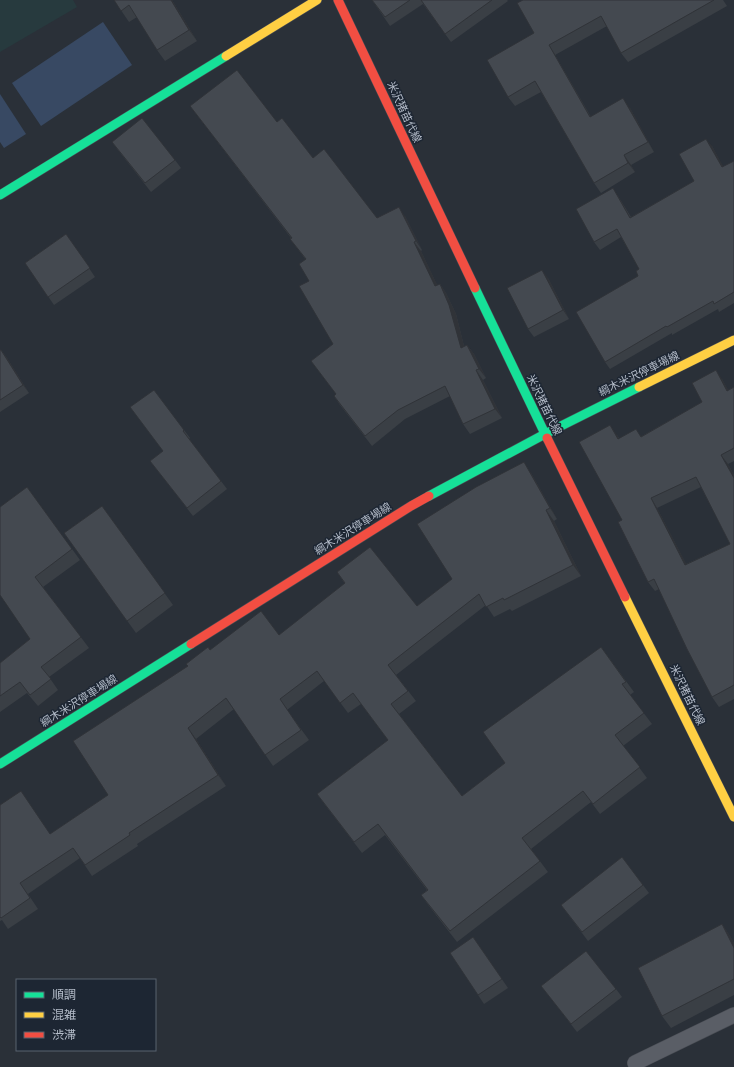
<svg xmlns="http://www.w3.org/2000/svg" width="734" height="1067" font-family="'Nunito Sans','Noto Sans JP',sans-serif">
<style>
.green{fill:#273a3e}
.water{fill:#384963}
.lines{fill:none;stroke-linecap:round;stroke-linejoin:round}
.lane-casing{stroke:#484c53;stroke-width:16}
.fast-casing{stroke:#484c53;stroke-width:10}
.slow-casing{stroke:#484c53;stroke-width:10}
.jam-casing{stroke:#484c53;stroke-width:10}
.lane{stroke:#5a5e66;stroke-width:15}
.fast{stroke:#16e098;stroke-width:9}
.slow{stroke:#ffcf43;stroke-width:9}
.jam{stroke:#f24e42;stroke-width:9}
.wall{fill:#3a3f45;fill-rule:evenodd}
.shaded-wall{fill:#303338}
.building{fill:#444950;stroke:#303338;fill-rule:evenodd}
.labels{text-anchor:middle;dominant-baseline:central;stroke-width:3;stroke-linejoin:round;paint-order:stroke}
.street-label{font-size:11px;fill:#b4bcc9;stroke:#1d2633}
</style>
<rect width="100%" height="100%" fill="#2a3038"/>
<path class="green" d="M0,0H73L77,7L0,52Z"/>
<g class="water">
<path d="M103,22L132,65L41,126L12,83Z"/>
<path d="M0,94L26,134L4,148L0,142Z"/>
</g>
<g class="lines">
<defs>
<path id="lane" d="M635,1063L734,1015"/>
<g id="fast">
<path d="M0,195L226,56"/>
<path d="M475,288L547,438"/>
<path d="M429,496L545,434L639,387"/>
<path d="M0,764L191,644"/>
</g>
<g id="slow">
<path d="M226,56L317,0"/>
<path d="M639,387L734,340"/>
<path d="M625,597L734,817"/>
</g>
<g id="jam">
<path d="M338,0L475,288"/>
<path d="M547,438L625,597"/>
<path d="M191,644L411,506L429,496"/>
</g>
</defs>
<use href="#lane" class="lane-casing"/>
<use href="#fast" class="fast-casing"/>
<use href="#slow" class="slow-casing"/>
<use href="#jam" class="jam-casing"/>
<use href="#lane" class="lane"/>
<use href="#fast" class="fast"/>
<use href="#slow" class="slow"/>
<use href="#jam" class="jam"/>
</g>
<g class="wall">
<path d="M114,0H172L197,41L165,61L157,50L137,17L129,22Z"/>
<path d="M372,0H507L508,1L451,42L423,4L390,26Z"/>
<path d="M523,0H723L727,6L628,62L621,53L607,26L555,55L591,117L630,108L654,152L631,165L635,172L601,193L594,183L541,92L515,106L508,97L534,33Z"/>
<path d="M190,106L277,122L313,158L377,218L405,216L422,250L421,251L437,285L440,284L446,293L456,314L464,346L467,345L474,354L486,378L483,380L502,418L470,434L463,424L450,396L405,419L372,446L340,405L334,396L336,394L311,361L333,344L309,281L306,260L290,239L291,238Z"/>
<path d="M112,142L175,160L181,168L151,192L118,150Z"/>
<path d="M712,146L723,167L734,161V303L719,312L718,309L672,335V333L610,369L605,362L638,276L639,269L621,237L600,250L594,242L618,196L631,217L694,181Z"/>
<path d="M66,234L95,277L54,305L25,263Z"/>
<path d="M548,278L569,319L534,337L528,329Z"/>
<path d="M0,350H1L7,358L29,393L0,412Z"/>
<path d="M722,379L728,390L734,387V461L728,464L734,475V699L719,707L712,697L659,589L655,591L648,582L622,520L617,435L619,438L642,436L702,402ZM701,487L730,544L686,564L657,508Z"/>
<path d="M130,407L184,430L190,438L189,439L227,489L193,516L150,461L163,451Z"/>
<path d="M531,473L557,519L554,521L581,576L512,611L510,609L494,617L486,605L396,675L416,701L399,714L462,796L505,763L601,647L634,692L630,695L652,724L623,746L647,778L600,814L591,802L531,849L548,872L457,942L429,906L421,895L427,890L385,835L362,853L325,805L317,794L388,740L361,704L348,713L324,681L287,710L309,740L273,766L234,709L196,739L226,786L137,844L138,846L92,876L80,858L28,894L38,909L8,929L2,920L0,921V805L50,834L108,795L188,666L210,650L279,635L345,584L337,572L417,606L452,579Z"/>
<path d="M27,487L80,560L43,587L89,648L49,677L58,690L38,706L27,693L0,712V663L30,639Z"/>
<path d="M102,506L173,605L136,633L64,533Z"/>
<path d="M643,885L649,893L588,941L561,905Z"/>
<path d="M722,924L730,936L734,943V995L671,1028L662,1016Z"/>
<path d="M473,937L508,988L484,1004L478,995Z"/>
<path d="M541,986L616,989L622,997L577,1032Z"/>
</g>
<g class="shaded-wall">
<path d="M171,0H172L197,41L189,30Z"/>
<path d="M549,45L555,55L596,127L590,117Z"/>
<path d="M623,98L630,108L654,152L648,142Z"/>
<path d="M706,139L712,146L728,175L722,167Z"/>
<path d="M624,155L631,165L635,172L628,163Z"/>
<path d="M613,188L618,196L635,226L630,218Z"/>
<path d="M399,207L405,216L422,250L416,241Z"/>
<path d="M414,242L421,251L442,295L435,286Z"/>
<path d="M542,270L548,278L569,319L563,310Z"/>
<path d="M440,284L446,293L456,314L467,358L461,348Z"/>
<path d="M467,345L474,354L486,378L479,369Z"/>
<path d="M1,350L7,358L29,393L23,385Z"/>
<path d="M476,370L483,380L502,418L495,409Z"/>
<path d="M716,370L722,379L734,400L727,391Z"/>
<path d="M610,425L617,435L624,448L618,439Z"/>
<path d="M721,455L728,464L734,475V478Z"/>
<path d="M524,462L531,473L557,519L550,508Z"/>
<path d="M651,498L657,508L692,575L685,565Z"/>
<path d="M546,510L554,521L581,576L573,565Z"/>
<path d="M188,728L196,739L226,786L218,775Z"/>
<path d="M722,924L730,936L734,943V948Z"/>
</g>
<g class="building">
<path d="M114,0H171L189,30L157,50L129,5L121,11Z"/>
<path d="M372,0H410L385,17Z"/>
<path d="M421,0H492L445,34Z"/>
<path d="M523,0H714L621,53L601,16L549,45L590,117L623,98L648,142L624,155L628,163L594,183L535,81L508,97L487,60L534,33L517,3Z"/>
<path d="M237,70L277,122L282,118L313,158L324,149L377,218L399,207L416,241L414,242L435,286L440,284L449,305L461,348L467,345L479,369L476,370L495,409L463,424L445,386L398,410L365,436L334,396L336,394L311,361L333,344L299,286L309,281L299,264L306,259L290,239L292,238L190,106Z"/>
<path d="M142,118L175,160L145,183L112,142Z"/>
<path d="M706,139L722,167L734,161V292L714,304L713,301L667,327L666,326L605,362L576,312L638,276L636,271L639,269L617,229L594,242L576,209L613,188L630,218L694,181L679,154Z"/>
<path d="M66,234L90,268L48,297L25,263Z"/>
<path d="M542,270L563,310L528,329L507,288Z"/>
<path d="M0,350H1L23,385L0,400Z"/>
<path d="M716,370L727,391L734,387V448L721,455L734,478V685L712,697L687,649L654,579L648,582L618,522L622,520L579,442L610,425L618,439L636,429L641,437L702,402L692,383ZM696,477L730,544L685,565L651,498Z"/>
<path d="M154,390L184,430L183,431L221,481L187,508L150,461L163,451L130,407Z"/>
<path d="M524,462L550,508L546,510L573,565L504,600L503,598L486,607L479,594L388,665L408,691L391,704L462,796L505,763L483,732L601,647L626,682L622,684L644,713L615,735L640,767L593,804L583,791L522,838L540,861L450,931L421,895L428,890L378,824L354,842L317,794L388,740L353,693L340,703L317,671L280,699L301,730L265,755L226,698L188,728L218,775L129,833L130,835L85,865L73,848L20,883L30,898L1,918L0,917V805L21,791L50,834L108,795L73,741L188,666L186,664L208,647L210,650L261,611L279,635L345,583L337,572L370,547L417,606L452,579L417,524L476,487Z"/>
<path d="M27,487L72,549L35,577L81,637L41,667L51,679L30,695L20,682L0,696V663L30,639L0,595V507Z"/>
<path d="M102,506L165,593L127,621L64,533Z"/>
<path d="M622,857L643,885L582,932L561,905Z"/>
<path d="M722,924L734,948V979L662,1016L638,968Z"/>
<path d="M473,937L502,979L478,995L450,953Z"/>
<path d="M586,951L616,989L571,1024L541,986Z"/>
</g>
<g class="labels">
<g class="street-label">
<text transform="translate(404 112) rotate(65)">米沢猪苗代線</text>
<text transform="translate(639 374) rotate(-26)">綱木米沢停車場線</text>
<text transform="translate(544 405) rotate(64)">米沢猪苗代線</text>
<text transform="translate(353 529) rotate(-32)">綱木米沢停車場線</text>
<text transform="translate(687 695) rotate(64)">米沢猪苗代線</text>
<text transform="translate(79 701) rotate(-32)">綱木米沢停車場線</text>
</g>
</g>
<rect x="16" y="979" width="140" height="72" fill="#1d2633" stroke="#59626f"/>
<rect x="24" y="992" width="20" height="6" fill="#16e098" stroke="#59626f"/>
<text x="52" y="999" font-size="12" fill="#b4bcc9">順調</text>
<rect x="24" y="1012" width="20" height="6" fill="#ffcf43" stroke="#59626f"/>
<text x="52" y="1019" font-size="12" fill="#b4bcc9">混雑</text>
<rect x="24" y="1032" width="20" height="6" fill="#f24e42" stroke="#59626f"/>
<text x="52" y="1039" font-size="12" fill="#b4bcc9">渋滞</text>
</svg>
